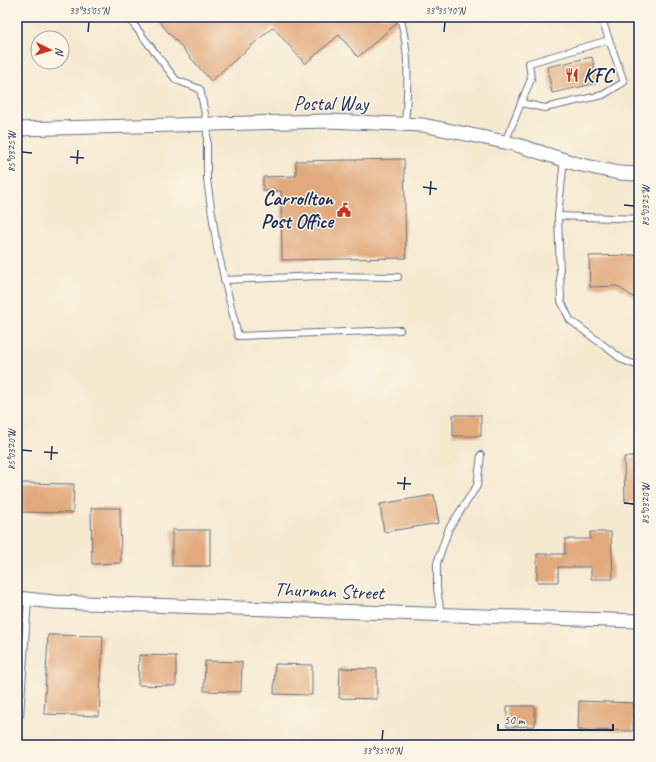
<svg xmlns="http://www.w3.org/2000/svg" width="656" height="762" font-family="Caveat,sans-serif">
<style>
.building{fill:#e1a97b}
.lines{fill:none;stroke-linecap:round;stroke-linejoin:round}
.service-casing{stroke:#677086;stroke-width:8}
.minor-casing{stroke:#677086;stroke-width:15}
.service{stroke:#fff;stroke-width:6}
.minor{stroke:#fff;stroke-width:13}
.ticks{fill:none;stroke:#1b2f5e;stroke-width:1.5}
.labels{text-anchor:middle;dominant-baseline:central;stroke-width:3;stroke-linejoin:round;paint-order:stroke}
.poi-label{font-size:20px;font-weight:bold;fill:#1b2f5e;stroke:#fcf5e5;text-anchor:start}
.street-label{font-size:20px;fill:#1b2f5e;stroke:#fcf5e5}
.neatline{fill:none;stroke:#1b2f5e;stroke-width:1.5}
.ticks-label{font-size:10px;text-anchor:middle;fill:#1b2f5e}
</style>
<rect width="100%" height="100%" fill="#fcf5e5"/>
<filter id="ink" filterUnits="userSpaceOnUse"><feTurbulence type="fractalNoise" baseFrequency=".025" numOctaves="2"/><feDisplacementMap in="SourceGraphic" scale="8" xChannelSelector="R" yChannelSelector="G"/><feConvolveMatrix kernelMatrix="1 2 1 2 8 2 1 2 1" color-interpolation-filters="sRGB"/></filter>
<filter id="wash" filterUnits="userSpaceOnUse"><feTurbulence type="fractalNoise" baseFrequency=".012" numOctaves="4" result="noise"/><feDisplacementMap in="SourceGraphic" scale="16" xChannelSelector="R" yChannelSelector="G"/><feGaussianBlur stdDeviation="0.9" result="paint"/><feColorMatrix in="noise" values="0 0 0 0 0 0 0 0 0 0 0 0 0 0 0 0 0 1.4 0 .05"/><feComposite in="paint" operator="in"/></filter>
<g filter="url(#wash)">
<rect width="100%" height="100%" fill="#f5e9d0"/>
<g id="blocks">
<g class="building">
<path d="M155,17H396L397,23L358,57L339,35L305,64L273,27L211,81Z"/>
<path d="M592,57L598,83L552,93L547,67Z"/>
<path d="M404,159L406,258L282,260L281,191H263V177L296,176V161Z"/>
<path d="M634,255L639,258V301L617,286L590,287L589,256Z"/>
<rect x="453" y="415" width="28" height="21"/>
<path d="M624,457H639V502H625Z"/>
<path d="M18,483L74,484L73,513L18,512Z"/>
<path d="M434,495L439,523L384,532L380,504Z"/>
<path d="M91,508H120L121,563L92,564Z"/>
<rect x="172" y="530" width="38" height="36"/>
<path d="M590,532H611L613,579H591V567H558V582H537V554H565V539H590Z"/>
<path d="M48,635L103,636L99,716L44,714Z"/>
<path d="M139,655L176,656V686L138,685Z"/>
<path d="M205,661L242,662L241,692L204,691Z"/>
<path d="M275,664L312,665V695L274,694Z"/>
<path d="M340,668L377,669V699L339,698Z"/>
<path d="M579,701L634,703L633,731L578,730Z"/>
<path d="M507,706H535V726L507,727Z"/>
</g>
</g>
</g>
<g filter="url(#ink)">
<use href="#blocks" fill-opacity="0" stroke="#677086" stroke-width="1"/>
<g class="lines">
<defs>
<g id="service">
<path d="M128,17L176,80L200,89L207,124V180L217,248L238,336L400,330"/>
<path d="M400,17C410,51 408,89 405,124"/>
<path d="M521,103L545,108L603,95L624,82L601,17"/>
<path d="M505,142L531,79L529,63L609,40"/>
<path d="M564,160L558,216L561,301L570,320L623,360L639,366"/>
<path d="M558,216L639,219"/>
<path d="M224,280L320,276L398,277"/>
<path d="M441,615L437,588V563L449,528L477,486L481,455"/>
<path d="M20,715L28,599"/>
</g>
<g id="minor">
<path d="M17,129L328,121L423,125L514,144L577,164L619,173L639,174"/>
<path d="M17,598L54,602L639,621"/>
</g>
</defs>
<use href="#service" class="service-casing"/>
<use href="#minor" class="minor-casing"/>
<use href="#service" class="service"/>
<use href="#minor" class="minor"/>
</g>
</g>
<path class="ticks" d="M88,32L89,22M444,32L445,22M22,152L32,153M70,157L84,158M77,164L78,150M423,187L437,189M430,195L431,181M624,205L634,206M22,450L32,451M44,452L58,453M51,460L52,446M397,483L411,484M404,490L405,477M624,503L634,504M382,740L383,730"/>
<defs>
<symbol id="restaurant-bare" viewBox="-9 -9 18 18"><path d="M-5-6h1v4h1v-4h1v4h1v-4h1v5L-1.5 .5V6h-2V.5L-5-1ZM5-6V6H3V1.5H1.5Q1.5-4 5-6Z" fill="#c8321e" stroke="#fcf5e5" stroke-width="2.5" paint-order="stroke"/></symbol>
<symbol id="civic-bare" viewBox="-9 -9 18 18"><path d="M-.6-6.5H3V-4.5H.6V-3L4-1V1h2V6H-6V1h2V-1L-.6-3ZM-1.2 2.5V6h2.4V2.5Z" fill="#c8321e" stroke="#fcf5e5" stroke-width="2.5" paint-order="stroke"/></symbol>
</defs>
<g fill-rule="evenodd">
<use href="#restaurant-bare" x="562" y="65" width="20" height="20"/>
<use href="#civic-bare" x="334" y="200" width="20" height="20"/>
</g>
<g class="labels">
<g class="poi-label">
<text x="583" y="75">KFC</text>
<text x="333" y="198" text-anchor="end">Carrollton<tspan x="333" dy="23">Post Office</tspan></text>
</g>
<g class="street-label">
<text x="331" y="103">Postal Way</text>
<text transform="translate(329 591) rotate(2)">Thurman Street</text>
</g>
</g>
<rect width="656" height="762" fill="none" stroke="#fcf5e5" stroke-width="44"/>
<g transform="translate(50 50) rotate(95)"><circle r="19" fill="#fcf5e5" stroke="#a2a6af"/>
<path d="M0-3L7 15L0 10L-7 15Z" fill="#c8321e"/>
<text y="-6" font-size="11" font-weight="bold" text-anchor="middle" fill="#1b2f5e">N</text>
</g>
<path d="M498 724v6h115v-6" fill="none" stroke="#1b2f5e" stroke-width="2"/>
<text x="504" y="724" font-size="12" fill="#1b2f5e" stroke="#fcf5e5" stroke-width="3" paint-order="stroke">50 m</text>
<rect x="22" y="22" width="612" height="718" class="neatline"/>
<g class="ticks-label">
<text x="89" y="14">33°35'05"N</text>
<text x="445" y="14">33°35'10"N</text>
<text transform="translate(11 152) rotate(-90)" y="4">85°03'25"W</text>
<text transform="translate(645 206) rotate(-90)" y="4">85°03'25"W</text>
<text transform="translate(11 450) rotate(-90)" y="4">85°03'20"W</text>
<text transform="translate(645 504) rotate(-90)" y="4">85°03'20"W</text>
<text x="382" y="754">33°35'10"N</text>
</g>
</svg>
